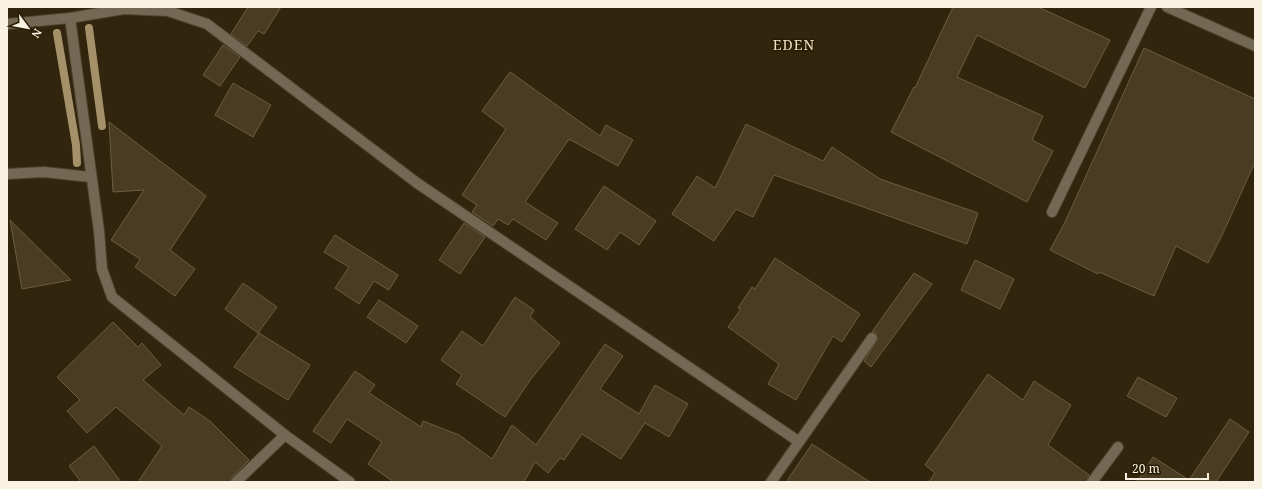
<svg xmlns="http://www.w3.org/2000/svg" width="1262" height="489" font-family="'Noto Serif',serif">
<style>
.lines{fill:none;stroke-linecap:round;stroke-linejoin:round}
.stream{stroke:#a49069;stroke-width:8}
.building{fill:#493c23;stroke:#6a5d43}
.street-casing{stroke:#4d422b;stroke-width:12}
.street{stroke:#736853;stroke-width:10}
.labels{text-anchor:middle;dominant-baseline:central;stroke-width:3;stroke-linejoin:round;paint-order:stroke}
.quarter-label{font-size:14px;letter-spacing:1px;fill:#efdfc2;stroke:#271c04}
</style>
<rect width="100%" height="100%" fill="#31250d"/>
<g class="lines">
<g class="stream">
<path d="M89,28L102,126"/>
<path d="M57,33L76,145L77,163"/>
</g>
</g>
<g class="building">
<path d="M248,7H281L264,34L258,31L247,46L231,34Z"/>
<path d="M953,7H1038L1110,40L1085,88L977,35L957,77L1043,116L1032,140L1053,151L1027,202L891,132L914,87L915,88Z"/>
<path d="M223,45L240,57L220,86L203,75Z"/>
<path d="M1144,48L1255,99V162L1224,231L1208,263L1176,246L1154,296L1099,272L1098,274L1050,250L1065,222Z"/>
<path d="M510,72L600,136L606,125L633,140L618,166L569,139L525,202L558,223L546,240L513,219L508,225L498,219L493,226L472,212L477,205L462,195L506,129L482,111Z"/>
<path d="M233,83L271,105L253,137L215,115Z"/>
<path d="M109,122L206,196L170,250L195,269L175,296L135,267L140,259L111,240L144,190L113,192Z"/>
<path d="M746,124L823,161L832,147L880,179L978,213L967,244L774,175L753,217L736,209L714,241L672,214L697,176L715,188Z"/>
<path d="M604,186L656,221L639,245L620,232L607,250L575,229Z"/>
<path d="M10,220L71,280L22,289Z"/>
<path d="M464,223L485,237L460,274L439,260Z"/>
<path d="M335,235L398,275L389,290L374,281L359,304L335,288L349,267L324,252Z"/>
<path d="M775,258L860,314L842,342L833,336L796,400L768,384L779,364L728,327L741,309L738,308L752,287L755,289Z"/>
<path d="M975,260L1014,279L1000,309L961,290Z"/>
<path d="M914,273L932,284L871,367L864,361L878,339L876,333L872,332Z"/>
<path d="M243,283L277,307L258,333L225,309Z"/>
<path d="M515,297L534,310L530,317L560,343L531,379L505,417L456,384L462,375L441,360L462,331L483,346Z"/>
<path d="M379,300L418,326L406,343L367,317Z"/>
<path d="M113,322L138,347L142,343L161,365L143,380L184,415L189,407L210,421L249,460L232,477L230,482H138L162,446L116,407L87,433L67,411L80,400L57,377Z"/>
<path d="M259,333L310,365L288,400L234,367Z"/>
<path d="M605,344L623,356L600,389L639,414L655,385L688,404L669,437L645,423L621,459L582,434L564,460L560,458L548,473L535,462L524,482H394L368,464L382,442L347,419L331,443L313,431L355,371L375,385L369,393L421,427L423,421L459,435L492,459L512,425L536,445Z"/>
<path d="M988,374L1023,400L1034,381L1071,405L1048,445L1089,475L1086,482H929L935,473L925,465Z"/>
<path d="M1138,377L1177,398L1166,417L1127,396Z"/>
<path d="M1230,419L1249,432L1216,482H1137L1153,457L1189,480Z"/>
<path d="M812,444L870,482H786Z"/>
<path d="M94,446L121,482H81L69,466Z"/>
</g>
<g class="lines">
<defs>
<g id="street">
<path d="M1167,7L1255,46"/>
<path d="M70,18L99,231L102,269L112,297L285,435L350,482"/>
<path d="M7,24L70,18L124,9L168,11L207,24L417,183L798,441"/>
<path d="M7,174L44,172L90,177"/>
<path d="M1052,212L1151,7"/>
<path d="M236,482L285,435"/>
<path d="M771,482L872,338"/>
<path d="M1092,482L1118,447"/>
</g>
</defs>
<use href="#street" class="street-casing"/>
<use href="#street" class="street"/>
</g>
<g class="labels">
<g class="quarter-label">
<text x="794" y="44">EDEN</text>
</g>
</g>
<rect width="1262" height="489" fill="none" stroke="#f9f1e2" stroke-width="16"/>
<g transform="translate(28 28) rotate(122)" stroke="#271c04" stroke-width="3" paint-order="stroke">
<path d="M0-3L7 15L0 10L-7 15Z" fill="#f9f1e2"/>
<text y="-6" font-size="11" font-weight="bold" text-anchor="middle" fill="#f9f1e2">N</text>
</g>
<path d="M1126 473v6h82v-6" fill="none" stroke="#f9f1e2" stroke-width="2"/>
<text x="1132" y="473" font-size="12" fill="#f9f1e2" stroke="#271c04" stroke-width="3" paint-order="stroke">20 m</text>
</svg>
